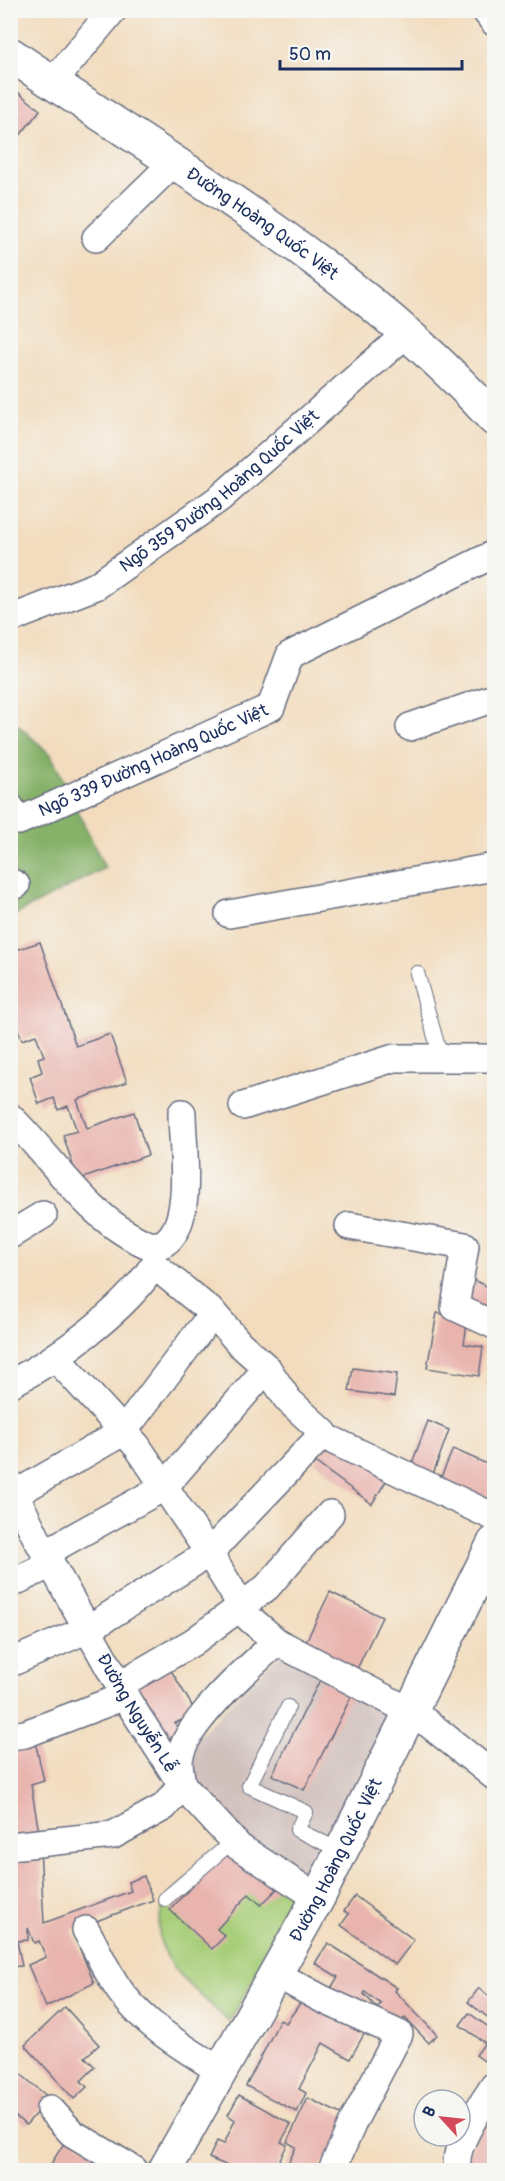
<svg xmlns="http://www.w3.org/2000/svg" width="505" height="2181" font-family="Pangolin,sans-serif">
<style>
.industrial{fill:#d0c0bc}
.green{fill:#a7ce78;stroke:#617e6b;stroke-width:1.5}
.forest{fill:#85b168;stroke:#507063;stroke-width:1.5}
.building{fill:#e9b4ae;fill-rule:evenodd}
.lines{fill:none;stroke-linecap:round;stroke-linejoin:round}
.lane-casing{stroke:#666c7f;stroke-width:16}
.street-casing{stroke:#666c7f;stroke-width:30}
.secondary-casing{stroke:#666c7f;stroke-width:36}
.lane{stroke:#fff;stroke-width:14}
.street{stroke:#fff;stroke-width:27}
.secondary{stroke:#fff;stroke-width:33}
.labels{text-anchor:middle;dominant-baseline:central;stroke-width:4.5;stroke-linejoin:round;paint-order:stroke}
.street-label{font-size:18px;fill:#1b2f5e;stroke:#f6f6f2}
</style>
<rect width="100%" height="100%" fill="#f6f6f2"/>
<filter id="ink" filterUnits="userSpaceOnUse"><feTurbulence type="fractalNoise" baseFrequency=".0167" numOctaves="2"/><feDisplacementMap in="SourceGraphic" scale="12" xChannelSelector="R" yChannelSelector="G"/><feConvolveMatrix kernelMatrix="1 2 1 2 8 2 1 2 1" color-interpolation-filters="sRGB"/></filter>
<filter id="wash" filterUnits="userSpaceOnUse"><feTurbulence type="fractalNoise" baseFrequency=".008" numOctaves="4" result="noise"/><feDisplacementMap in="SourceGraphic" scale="24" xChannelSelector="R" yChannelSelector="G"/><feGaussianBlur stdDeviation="1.35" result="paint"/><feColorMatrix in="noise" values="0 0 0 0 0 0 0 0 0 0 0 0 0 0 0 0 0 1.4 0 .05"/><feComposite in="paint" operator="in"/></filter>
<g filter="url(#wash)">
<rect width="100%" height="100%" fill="#f2dcbd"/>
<path class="industrial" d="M284,1649L392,1710L308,1877L237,1835L187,1775V1747Z"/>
<path class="green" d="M224,1846L300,1897L229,2022C199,1991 141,1954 164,1905C170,1891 211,1858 224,1846Z"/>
<path class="forest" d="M10,718L51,755L105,868L11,917Z"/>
<g id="blocks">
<g class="building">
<path d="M19,93L40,110L10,148V104Z"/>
<path d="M40,942L76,1046L110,1034L127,1082L77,1100L87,1128L134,1112L148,1155L78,1180L63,1135L77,1131L68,1106L58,1110L54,1098L39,1104L30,1077L42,1072L38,1058L44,1056L36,1035L22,1040L10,1008V952Z"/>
<path d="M468,1278L494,1289V1307L490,1318L460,1305Z"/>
<path d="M437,1313L468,1318L464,1344L483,1347L479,1376L427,1368Z"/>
<path d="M494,1367V1385L487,1382Z"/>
<path d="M353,1368L397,1374L394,1397L349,1391Z"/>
<path d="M428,1421L449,1430L431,1480L409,1471Z"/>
<path d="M330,1442L391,1473L372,1504L315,1462Z"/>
<path d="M453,1449L494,1467V1496L490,1506L438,1484Z"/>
<path d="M330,1592L382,1617L354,1675L302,1650Z"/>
<path d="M166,1662L197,1714L175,1723L180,1733L164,1742L130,1683Z"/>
<path d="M320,1680L352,1695L304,1790L272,1775Z"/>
<path d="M31,1723L44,1781L31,1785L39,1833L10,1836V1730Z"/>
<path d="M229,1845L277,1889L261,1905L249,1894L217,1929L225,1936L212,1949L170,1910Z"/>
<path d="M40,1848L44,1923L131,1891L128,1882L144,1876L153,1900L72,1930L94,1983L46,2007L28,1965L46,1957L39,1941L34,1943L28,1928V1940L17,1941L22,1966L10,1967V1857Z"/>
<path d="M355,1896L414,1940L395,1965L341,1925L349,1914L344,1911Z"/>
<path d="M328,1943L397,1988L395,1991L437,2035L429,2043L405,2018L395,2027L326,1996L338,1977L315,1963ZM365,1992L381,2004L377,2008L364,1994Z"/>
<path d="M479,1988L494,2000V2022L468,2002Z"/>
<path d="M308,1992L368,2027L350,2059L323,2043L299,2089L306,2093L297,2112L246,2086L280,2020L286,2023Z"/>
<path d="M65,2007L99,2045L85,2057L95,2067L81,2081L87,2087L74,2099L25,2045Z"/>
<path d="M469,2013L494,2031V2068L476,2055L485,2043L460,2025Z"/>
<path d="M10,2065L49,2098L26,2125L10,2112Z"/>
<path d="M239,2095L291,2124L281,2142L287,2145L276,2167L283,2170H237L209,2158L217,2141L224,2144L235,2120L228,2115Z"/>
<path d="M308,2098L351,2119L318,2170H285L296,2147L287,2142Z"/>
<path d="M494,2102V2170H472L462,2166Z"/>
<path d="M68,2137L122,2170H47Z"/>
</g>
</g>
</g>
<g filter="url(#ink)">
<use href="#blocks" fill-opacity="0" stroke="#666c7f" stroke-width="1.5"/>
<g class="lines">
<defs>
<g id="lane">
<path d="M417,973L441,1058"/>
<path d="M288,1707L249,1786L306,1812L297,1830L341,1851"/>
<path d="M165,1899L233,1841"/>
</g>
<g id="street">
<path d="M485,10L494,22"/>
<path d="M52,83L113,10"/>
<path d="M96,238L173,163"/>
<path id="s1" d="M10,619L96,586L220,498L407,333"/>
<path d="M410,727L494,698"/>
<path id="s2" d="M10,807L19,821L271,707L290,655L494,554"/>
<path d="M10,882L16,885"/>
<path d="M229,914L494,867"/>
<path d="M243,1106L394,1058H494"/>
<path d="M10,1117C55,1160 90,1223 151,1246C155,1245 161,1245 164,1243C195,1223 182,1145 182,1113"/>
<path d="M349,1226L465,1246L455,1307L494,1325"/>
<path d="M10,1235L43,1215"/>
<path d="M56,1358L137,1446L209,1553L249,1618L277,1642L400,1706L429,1724L494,1776"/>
<path d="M10,1384C58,1359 125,1310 154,1265L213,1313L240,1344L267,1368L288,1400L324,1433L209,1553L88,1629L10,1663"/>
<path d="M334,1441L494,1517"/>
<path id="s3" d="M10,1484L36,1537L129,1703L182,1785L239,1847L318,1898"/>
<path d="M10,1497L123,1432L213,1313"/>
<path d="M45,1553L164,1487L267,1368"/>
<path d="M10,1584L51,1564"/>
<path d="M119,1685L193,1642L267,1587L330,1514"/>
<path d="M10,1736L25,1734L125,1696"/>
<path d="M10,1846L113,1835L164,1807L182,1785C181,1777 179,1768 179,1761C182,1725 250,1666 277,1642"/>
<path d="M86,1930C98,1951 108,1976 123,1995C150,2029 186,2049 222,2072"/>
<path d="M276,1974L322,1999L399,2034L354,2120L332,2170"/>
<path d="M50,2109L72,2133L134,2170"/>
<path d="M458,2170C451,2149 482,2104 494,2086"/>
</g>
<g id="secondary">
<path id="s4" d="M10,54C176,167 359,269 494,419"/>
<path id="s5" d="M165,2170L318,1898L494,1543"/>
</g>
</defs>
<use href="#lane" class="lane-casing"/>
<use href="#street" class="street-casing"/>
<use href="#secondary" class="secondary-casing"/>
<use href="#lane" class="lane"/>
<use href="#street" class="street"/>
<use href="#secondary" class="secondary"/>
</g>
</g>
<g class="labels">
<g class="street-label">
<text stroke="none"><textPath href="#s4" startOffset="304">Đường Hoàng Quốc Việt</textPath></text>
<text stroke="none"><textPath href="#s1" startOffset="248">Ngõ 359 Đường Hoàng Quốc Việt</textPath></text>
<text stroke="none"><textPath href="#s2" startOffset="164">Ngõ 339 Đường Hoàng Quốc Việt</textPath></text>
<text stroke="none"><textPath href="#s3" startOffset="262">Đường Nguyễn Lễ</textPath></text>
<text stroke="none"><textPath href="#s5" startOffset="354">Đường Hoàng Quốc Việt</textPath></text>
</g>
</g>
<rect width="505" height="2181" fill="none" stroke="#f6f6f2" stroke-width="36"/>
<g transform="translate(442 2118) rotate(297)"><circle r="28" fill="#f6f6f2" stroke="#9ea6b7" stroke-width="1.5"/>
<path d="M0-4.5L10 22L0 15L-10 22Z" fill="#d1495b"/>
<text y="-9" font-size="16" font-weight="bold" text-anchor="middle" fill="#1b2f5e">B</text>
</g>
<path d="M280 60v9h182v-9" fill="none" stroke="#1b2f5e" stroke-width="3"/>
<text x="289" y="60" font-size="18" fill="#1b2f5e" stroke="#f6f6f2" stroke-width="4.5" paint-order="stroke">50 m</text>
</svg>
